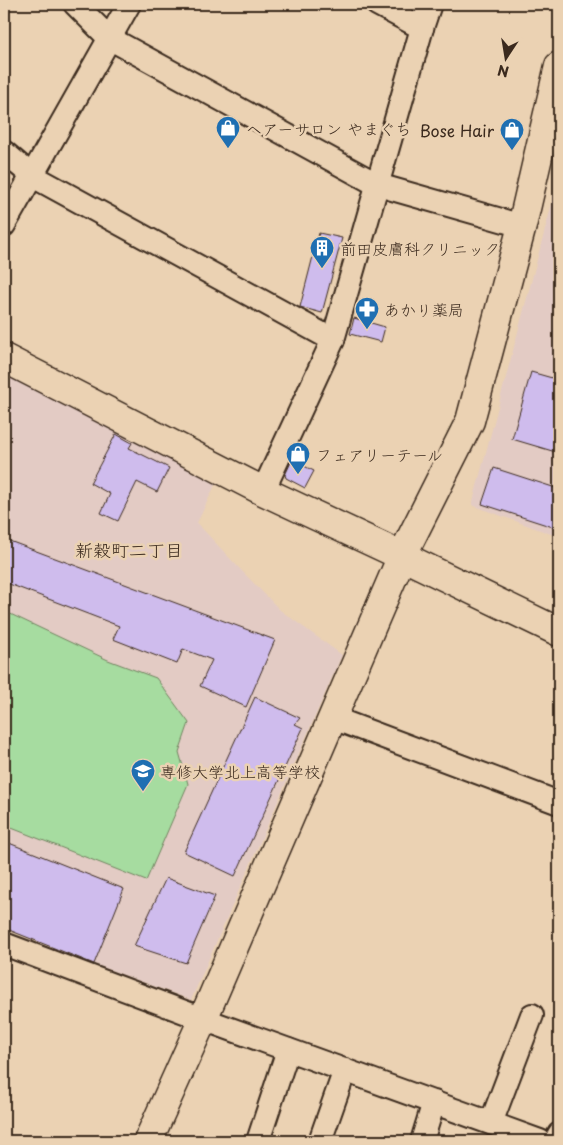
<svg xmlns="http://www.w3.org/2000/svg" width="563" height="1145" font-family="'Playpen Sans','Klee One',sans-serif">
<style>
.built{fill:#e3cbc4}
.green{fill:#a6dca0;stroke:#70835f}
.building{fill:#cfbced;stroke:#3b2a1e}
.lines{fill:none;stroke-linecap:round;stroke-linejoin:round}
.street-casing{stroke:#3b2a1e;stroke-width:26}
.secondary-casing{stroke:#3b2a1e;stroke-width:31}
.street{stroke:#ebd2b3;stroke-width:22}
.secondary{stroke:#ebd2b3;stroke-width:28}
.labels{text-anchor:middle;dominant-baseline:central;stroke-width:5;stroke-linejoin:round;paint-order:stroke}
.poi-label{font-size:16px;fill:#3b2a1e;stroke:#ebd2b3;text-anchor:start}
.neighbourhood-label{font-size:18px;fill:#3b2a1e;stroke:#ebd2b3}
</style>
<rect width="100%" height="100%" fill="#ebd2b3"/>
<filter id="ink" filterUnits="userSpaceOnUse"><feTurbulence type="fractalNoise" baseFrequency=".02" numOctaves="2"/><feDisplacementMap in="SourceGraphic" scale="10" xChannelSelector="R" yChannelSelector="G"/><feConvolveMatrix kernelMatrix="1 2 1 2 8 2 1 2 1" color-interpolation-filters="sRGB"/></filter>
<g filter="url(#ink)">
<g class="built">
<path d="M559,177V537L472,505Z"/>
<path d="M4,368L217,481L197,523L239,568L280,610L342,655L191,1000L94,964L4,928Z"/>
</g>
<path class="green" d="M4,611L108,660L156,678L189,723L179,752L188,784L146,881L4,825Z"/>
<g class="building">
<path d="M319,233L342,238L322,313L300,307Z"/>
<path d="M354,318L385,327L381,342L350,334Z"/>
<path d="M531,372L559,380V453L512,439Z"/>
<path d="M116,434L132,443L129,448L169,468L157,492L137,482L118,521L101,513L110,494L90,483Z"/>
<path d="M292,460L314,471L305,488L286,478L285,475Z"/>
<path d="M494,468L559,489V529L482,504Z"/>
<path d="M4,539L275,640L246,707L200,686L212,660L183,649L177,664L113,639L119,626L4,582Z"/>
<path d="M255,697L300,718L295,724L303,728L235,876L184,852Z"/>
<path d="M4,841L124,889L94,964L4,928Z"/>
<path d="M166,878L215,896L186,963L134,946Z"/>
</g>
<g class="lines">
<defs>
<g id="street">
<path d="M75,4L109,38L378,185L522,226"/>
<path d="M377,4L422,28"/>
<path d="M4,152L31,175L333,340"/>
<path d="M4,225L129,4"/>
<path d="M263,491L333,340L422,28L430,4"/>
<path d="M333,718L559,803"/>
<path d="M4,944L203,1019L540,1141"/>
<path d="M491,1123L532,1015"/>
<path d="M258,1141L288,1050"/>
<path d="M320,1141L345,1070"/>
<path d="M422,1141L434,1102"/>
<path d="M556,1141L559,1134"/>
</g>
<g id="secondary">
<path d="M4,358L263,491L402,556L559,632"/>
<path d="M148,1141L203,1019L402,556L470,421L522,226L559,66"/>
</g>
</defs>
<use href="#street" class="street-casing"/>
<use href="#secondary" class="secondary-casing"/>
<use href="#street" class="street"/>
<use href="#secondary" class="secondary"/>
</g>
</g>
<defs>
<symbol id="shop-pin" viewBox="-11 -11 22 30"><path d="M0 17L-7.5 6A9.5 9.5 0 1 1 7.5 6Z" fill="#1f6fb2" stroke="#ebd2b3"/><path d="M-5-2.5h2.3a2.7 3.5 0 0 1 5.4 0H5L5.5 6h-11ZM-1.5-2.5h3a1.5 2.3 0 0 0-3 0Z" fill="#fff"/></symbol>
<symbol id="building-pin" viewBox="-11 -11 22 30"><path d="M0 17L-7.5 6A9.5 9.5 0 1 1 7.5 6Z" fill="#1f6fb2" stroke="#ebd2b3"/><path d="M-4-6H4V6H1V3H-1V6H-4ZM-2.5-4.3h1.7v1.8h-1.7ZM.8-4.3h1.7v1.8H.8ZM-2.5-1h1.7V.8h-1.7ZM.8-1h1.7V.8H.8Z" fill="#fff"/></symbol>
<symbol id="pharmacy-pin" viewBox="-11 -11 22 30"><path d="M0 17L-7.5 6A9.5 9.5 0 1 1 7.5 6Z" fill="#1f6fb2" stroke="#ebd2b3"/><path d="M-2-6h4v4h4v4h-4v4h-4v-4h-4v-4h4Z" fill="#fff"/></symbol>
<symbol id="school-pin" viewBox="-11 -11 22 30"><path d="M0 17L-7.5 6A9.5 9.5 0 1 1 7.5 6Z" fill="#1f6fb2" stroke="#ebd2b3"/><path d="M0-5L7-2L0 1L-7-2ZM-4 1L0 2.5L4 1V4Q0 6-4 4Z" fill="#fff"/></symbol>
</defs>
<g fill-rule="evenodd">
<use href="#shop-pin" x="214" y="114" width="28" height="38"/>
<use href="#shop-pin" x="498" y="116" width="28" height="38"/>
<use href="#building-pin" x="308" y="234" width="28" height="38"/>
<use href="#pharmacy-pin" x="353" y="295" width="28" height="38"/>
<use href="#shop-pin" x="284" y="440" width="28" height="38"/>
<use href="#school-pin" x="129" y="757" width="28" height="38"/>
</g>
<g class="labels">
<g class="poi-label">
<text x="246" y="128">ヘアーサロン やまぐち</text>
<text x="494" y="130" text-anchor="end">Bose Hair</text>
<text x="340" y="248">前田皮膚科クリニック</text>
<text x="384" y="309">あかり薬局</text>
<text x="316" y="454">フェアリーテール</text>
<text x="160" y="771">専修大学北上高等学校</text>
</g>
<g class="neighbourhood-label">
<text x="129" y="549">新穀町二丁目</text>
</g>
</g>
<rect width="563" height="1145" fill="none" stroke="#ebd2b3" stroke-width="20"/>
<rect x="10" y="10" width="543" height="1125" fill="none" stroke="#3b2a1e" stroke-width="2" filter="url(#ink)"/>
<g transform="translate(506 58) rotate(192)" stroke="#ebd2b3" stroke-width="4" paint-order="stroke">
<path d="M0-4L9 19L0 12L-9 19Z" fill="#3b2a1e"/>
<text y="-8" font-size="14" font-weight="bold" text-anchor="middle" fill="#3b2a1e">N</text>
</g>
</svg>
